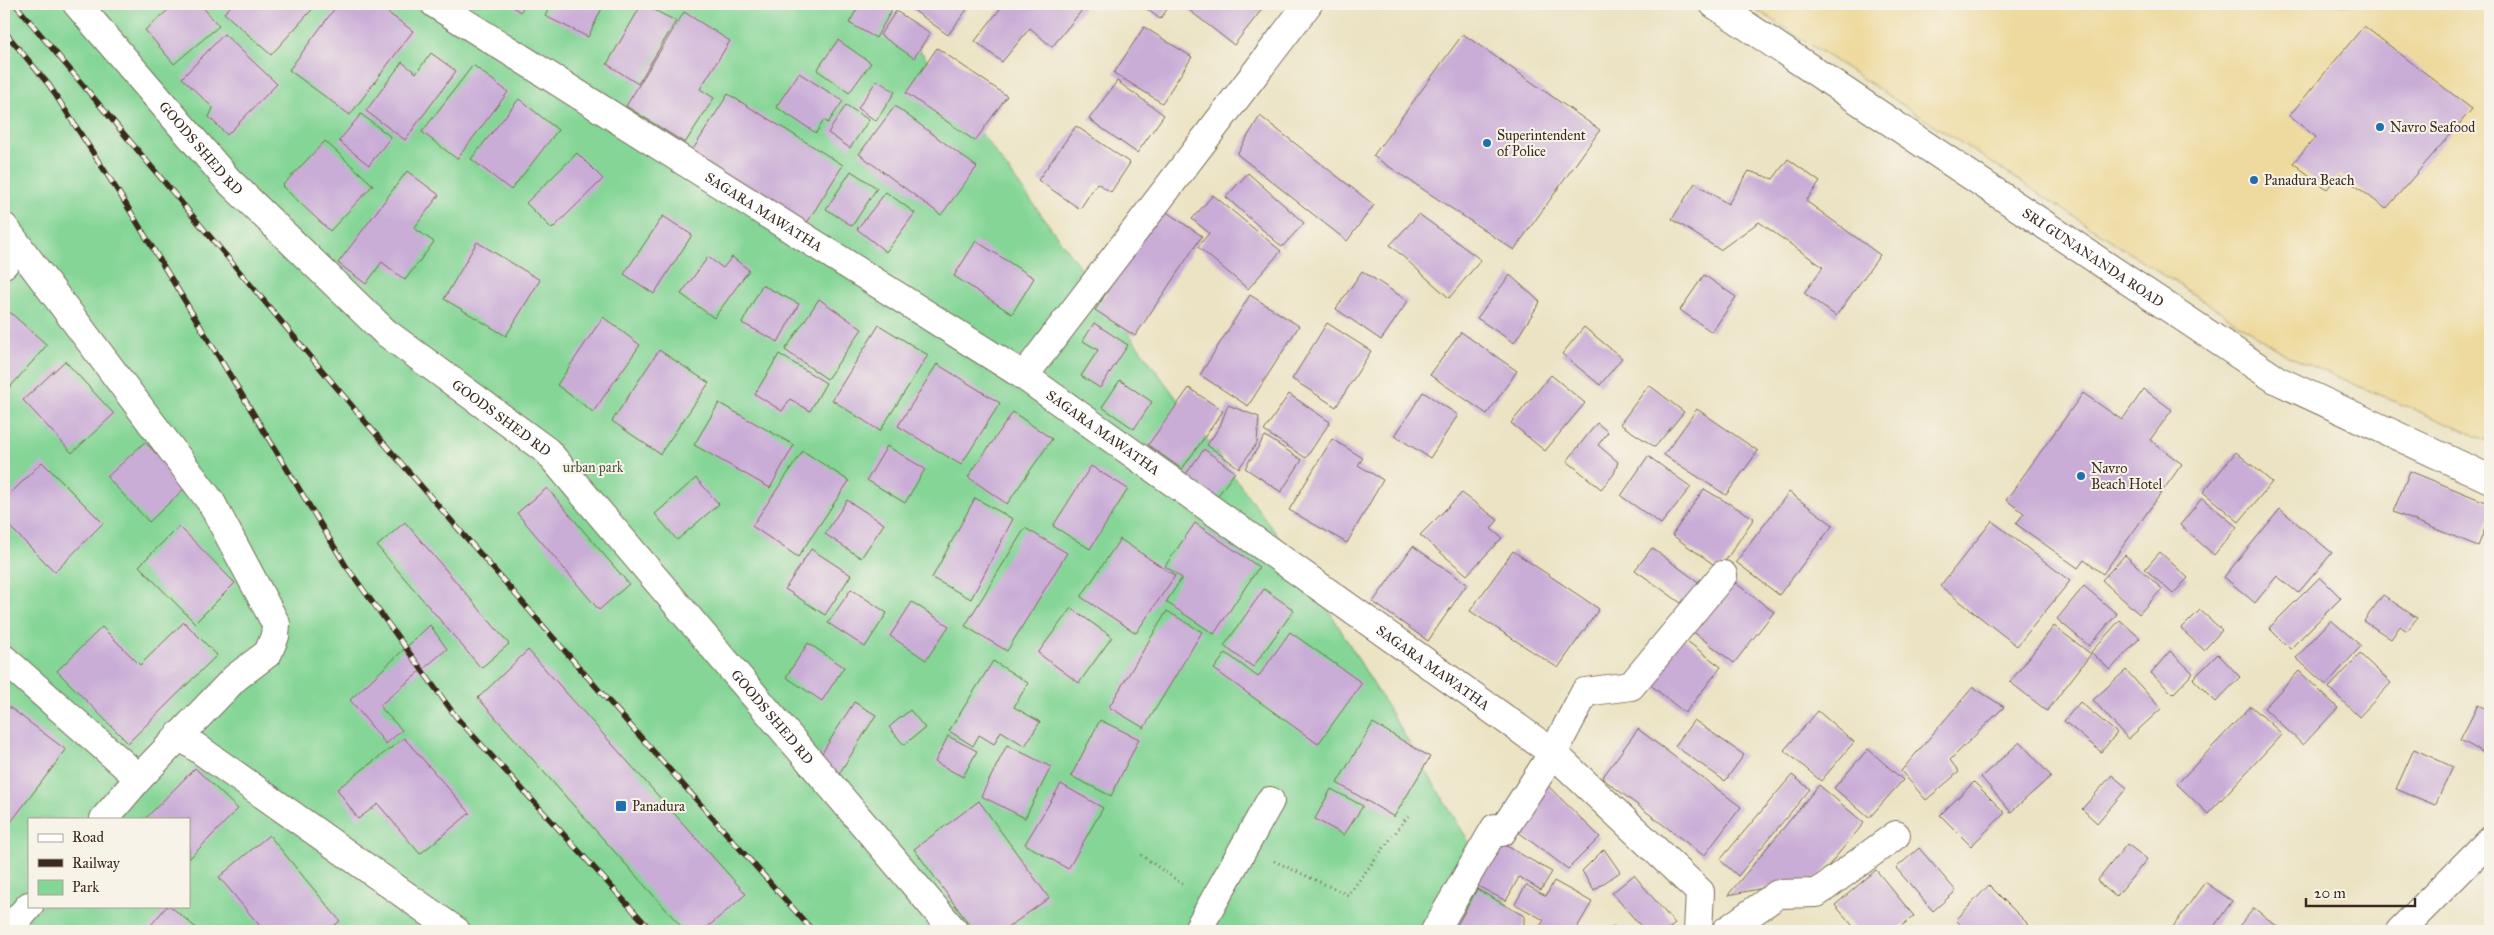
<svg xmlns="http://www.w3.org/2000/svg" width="2494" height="935" font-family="'IM FELL Great Primer',serif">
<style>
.green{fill:#84d596;stroke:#60805a;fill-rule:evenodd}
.sand{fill:#eeda9e;stroke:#94825e}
.building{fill:#caadd7}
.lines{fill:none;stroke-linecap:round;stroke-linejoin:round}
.minor-casing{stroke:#796b58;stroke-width:30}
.path{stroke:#796b58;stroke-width:3;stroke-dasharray:1 4;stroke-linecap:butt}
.minor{stroke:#fff;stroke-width:28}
.rail-casing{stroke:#3b2a1e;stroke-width:5.5}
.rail{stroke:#f7f3e8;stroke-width:4;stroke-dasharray:11;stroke-linecap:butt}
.poi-dot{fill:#1f6fb2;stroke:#f7f3e8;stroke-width:2}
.labels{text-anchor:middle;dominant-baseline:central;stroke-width:4;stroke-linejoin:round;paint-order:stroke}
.poi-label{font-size:14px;fill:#3b2a1e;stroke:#f7f3e8;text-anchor:start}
.street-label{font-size:14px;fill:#3b2a1e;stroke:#f7f3e8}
.park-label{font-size:14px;fill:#4d553c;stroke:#f7f3e8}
</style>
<rect width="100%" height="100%" fill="#f7f3e8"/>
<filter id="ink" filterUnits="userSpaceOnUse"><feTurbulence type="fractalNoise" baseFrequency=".02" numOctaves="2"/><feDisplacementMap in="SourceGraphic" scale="10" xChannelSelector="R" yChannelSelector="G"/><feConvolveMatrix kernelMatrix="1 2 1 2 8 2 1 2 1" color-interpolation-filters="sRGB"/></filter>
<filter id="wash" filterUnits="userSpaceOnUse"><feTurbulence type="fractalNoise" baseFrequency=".0096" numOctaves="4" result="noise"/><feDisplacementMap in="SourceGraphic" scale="20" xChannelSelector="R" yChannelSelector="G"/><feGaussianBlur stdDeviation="1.12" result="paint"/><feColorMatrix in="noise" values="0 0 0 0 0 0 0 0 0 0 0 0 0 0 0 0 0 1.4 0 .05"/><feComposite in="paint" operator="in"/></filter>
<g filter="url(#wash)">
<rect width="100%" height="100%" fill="#ebe3c3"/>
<path class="green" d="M4,4H886L1311,581L1523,931H4ZM29,819H189V906H29Z"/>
<path class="sand" d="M1748,4H2490V442L2288,356Z"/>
<g id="blocks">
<g class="building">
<path d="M175,4H200L219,26L174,64L145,30Z"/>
<path d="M233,4H317L271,55L224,13Z"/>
<path d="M338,4H376L413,31L350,115L289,70Z"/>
<path d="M509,4H526L520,12Z"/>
<path d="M551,4H604L588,37L545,16Z"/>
<path d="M642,4L676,21L638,84L607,64Z"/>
<path d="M843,4H856L852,10Z"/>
<path d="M860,4H895L876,38L849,23Z"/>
<path d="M905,4H971L948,35Z"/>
<path d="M993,4H1087L1052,47L1030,28L1002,62L975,41L1000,9Z"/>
<path d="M1140,4H1171L1160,19Z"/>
<path d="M1181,4H1266L1234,45Z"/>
<path d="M896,11L930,33L914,58L880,35Z"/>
<path d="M684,12L730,41L700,89L714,98L685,143L626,106Z"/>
<path d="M2364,26L2472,109L2386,209L2340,174L2327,189L2293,163L2316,137L2289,116Z"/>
<path d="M1144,27L1192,57L1162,103L1114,73Z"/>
<path d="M224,34L277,84L227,135L209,117L213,108L182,78Z"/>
<path d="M1463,34L1600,130L1514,250L1373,156Z"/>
<path d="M838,40L871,63L849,93L817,70Z"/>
<path d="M937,48L1007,96L975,141L906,93Z"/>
<path d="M431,53L456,71L405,140L366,111L402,62L416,73Z"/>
<path d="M473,65L508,92L457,159L422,132Z"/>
<path d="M799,73L843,101L828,123L824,120L816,133L776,107Z"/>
<path d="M877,80L895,92L876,121L858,108Z"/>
<path d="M1117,81L1164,115L1137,153L1089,119Z"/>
<path d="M728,94L843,165L805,226L690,154Z"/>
<path d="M519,99L558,130L511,190L471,159Z"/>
<path d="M846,105L869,120L850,148L828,133Z"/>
<path d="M895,106L977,167L941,215L859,154Z"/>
<path d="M361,114L391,137L369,165L339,141Z"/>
<path d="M1260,116L1374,205L1347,241L1237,154Z"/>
<path d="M1076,126L1130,163L1111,192L1097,183L1080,209L1038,180Z"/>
<path d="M325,141L373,185L330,231L282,186Z"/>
<path d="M577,153L603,179L552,229L526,203Z"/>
<path d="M1788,159L1820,182L1806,201L1880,255L1836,316L1804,293L1823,267L1759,222L1720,250L1672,219L1695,183L1728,204L1749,171L1773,179Z"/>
<path d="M407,171L439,195L414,228L434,242L405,280L382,262L366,284L338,263Z"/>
<path d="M851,171L877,188L852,226L826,209Z"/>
<path d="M1248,173L1304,223L1282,247L1226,197Z"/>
<path d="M886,192L915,213L886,252L857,229Z"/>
<path d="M1213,195L1281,251L1248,289L1198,247L1209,233L1192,219Z"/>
<path d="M1162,209L1202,236L1135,336L1095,310Z"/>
<path d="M1419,214L1481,260L1449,298L1390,245Z"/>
<path d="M663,216L692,235L654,294L624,274Z"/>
<path d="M976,241L1034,278L1012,314L954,276Z"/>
<path d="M477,242L540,280L506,336L444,299Z"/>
<path d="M708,257L723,268L732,257L749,270L714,318L681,294Z"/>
<path d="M1362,271L1408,301L1381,340L1336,309Z"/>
<path d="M1510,275L1540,302L1514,343L1477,318Z"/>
<path d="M1704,275L1736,297L1712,332L1680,310Z"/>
<path d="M762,285L799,304L778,342L742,323Z"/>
<path d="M1250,295L1299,326L1248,406L1200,375Z"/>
<path d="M819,299L862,329L827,379L785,350Z"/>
<path d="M4,307L47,345L4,394Z"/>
<path d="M603,317L640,345L593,412L557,385Z"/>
<path d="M1094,323L1128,345L1100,388L1081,376L1098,350L1083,341Z"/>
<path d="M1327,323L1371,351L1336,407L1292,379Z"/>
<path d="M879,325L928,355L880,431L832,400Z"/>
<path d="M1584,327L1622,358L1600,385L1562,354Z"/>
<path d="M1461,332L1517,371L1487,414L1430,375Z"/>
<path d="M659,350L709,383L660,454L612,421Z"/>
<path d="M779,354L826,383L810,411L790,399L782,411L755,394Z"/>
<path d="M65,361L114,414L72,453L23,400Z"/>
<path d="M937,364L1000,403L961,465L898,426Z"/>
<path d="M1551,375L1585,403L1545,451L1511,423Z"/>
<path d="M1120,380L1152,402L1134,429L1102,407Z"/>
<path d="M1649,385L1684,412L1655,447L1620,424Z"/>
<path d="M1189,388L1223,411L1182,469L1148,445Z"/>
<path d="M2144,389L2172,410L2150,440L2182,464L2103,574L2084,560L2078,568L2016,524L2024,513L2006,500L2083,393L2122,420Z"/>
<path d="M1423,392L1458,415L1430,458L1395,436Z"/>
<path d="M1289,394L1330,422L1306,458L1264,431Z"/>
<path d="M719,403L794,445L770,488L694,445Z"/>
<path d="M1228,405L1259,417L1257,443L1239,468L1207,445L1220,426Z"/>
<path d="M1697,409L1758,451L1726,495L1664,455Z"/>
<path d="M1013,412L1052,439L1007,504L968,477Z"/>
<path d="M1597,423L1608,432L1598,445L1618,462L1614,474L1601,489L1567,461Z"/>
<path d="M1265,436L1302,460L1281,492L1245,468Z"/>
<path d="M1332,439L1363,458L1358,465L1383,480L1347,543L1289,510Z"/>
<path d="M145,442L187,486L149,522L107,477Z"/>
<path d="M887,446L925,469L905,503L867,480Z"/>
<path d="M1204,449L1235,472L1216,498L1186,474Z"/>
<path d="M803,451L849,481L798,557L752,526Z"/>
<path d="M2236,452L2272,482L2239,522L2203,492Z"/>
<path d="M1648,456L1691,487L1661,524L1621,496Z"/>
<path d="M42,462L103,523L55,572L4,521V500Z"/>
<path d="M1091,466L1128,489L1090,549L1053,526Z"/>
<path d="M2410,471L2490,504V516L2478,546L2393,512Z"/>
<path d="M696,478L719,504L677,540L655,514Z"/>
<path d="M547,488L629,584L599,610L517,513Z"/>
<path d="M1704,489L1754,518L1720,569L1672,535Z"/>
<path d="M1789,492L1833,525L1779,595L1736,562Z"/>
<path d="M1462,493L1498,520L1491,529L1502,538L1467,575L1420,535Z"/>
<path d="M975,498L1013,519L971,599L932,578Z"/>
<path d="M2202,498L2237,527L2214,555L2180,525Z"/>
<path d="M847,500L884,524L861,558L825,534Z"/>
<path d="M2280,509L2332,553L2298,593L2277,576L2255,603L2224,577Z"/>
<path d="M1992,521L2070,581L2017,646L1940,586Z"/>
<path d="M405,522L509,644L481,668L377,546Z"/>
<path d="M1195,523L1259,567L1214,634L1166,602L1182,578L1165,566Z"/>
<path d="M179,526L235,583L195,623L139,566Z"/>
<path d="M1025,528L1067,553L1007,651L965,626Z"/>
<path d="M1120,539L1175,576L1136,633L1081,597Z"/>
<path d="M1413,546L1467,584L1428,641L1373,602Z"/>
<path d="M1652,548L1701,584L1685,606L1635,570Z"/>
<path d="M811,549L851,575L825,615L785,589Z"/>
<path d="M1513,551L1599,609L1558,668L1470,611Z"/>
<path d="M2160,552L2188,578L2173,594L2145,569Z"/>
<path d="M2125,555L2162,589L2139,614L2102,580Z"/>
<path d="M2320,577L2341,598L2290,649L2269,628Z"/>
<path d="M1730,579L1774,612L1734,663L1691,630Z"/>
<path d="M2084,586L2117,614L2089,646L2057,619Z"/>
<path d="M851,589L887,613L865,647L828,623Z"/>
<path d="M1264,589L1294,610L1253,667L1224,646Z"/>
<path d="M2383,595L2417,618L2407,631L2400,626L2391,639L2364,621Z"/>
<path d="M912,602L949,626L926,660L890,636Z"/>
<path d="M1071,608L1112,637L1079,683L1038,653Z"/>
<path d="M2200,610L2222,630L2204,650L2181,629Z"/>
<path d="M1167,611L1202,632L1144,728L1109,707Z"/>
<path d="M2120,620L2140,638L2110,670L2091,652Z"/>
<path d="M2331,620L2361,646L2326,685L2296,658Z"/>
<path d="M184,622L217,655L128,743L57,671L102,627L140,665Z"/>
<path d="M430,625L447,649L379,706L402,730L386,744L350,700Z"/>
<path d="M2054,626L2091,654L2047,711L2010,682Z"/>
<path d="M1290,632L1362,683L1318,744L1214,669L1226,653L1258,677Z"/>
<path d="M1683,638L1721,667L1685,713L1648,683Z"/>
<path d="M808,643L844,667L822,701L786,677Z"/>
<path d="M528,650L746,894L703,931H685L478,698Z"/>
<path d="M2170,651L2193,673L2173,694L2151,673Z"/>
<path d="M2218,654L2240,677L2216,702L2193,679Z"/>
<path d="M2360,654L2391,683L2359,717L2329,688Z"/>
<path d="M993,661L1028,683L1014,707L1040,722L1025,746L1001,731L994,744L979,735L973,746L949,731Z"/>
<path d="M2126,670L2161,709L2128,739L2093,700Z"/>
<path d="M2299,671L2338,708L2303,745L2264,708Z"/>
<path d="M1973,687L2004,707L1950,760L1959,772L1926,800L1901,771Z"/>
<path d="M854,702L876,715L839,774L817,761Z"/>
<path d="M2080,702L2117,733L2101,752L2064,721Z"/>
<path d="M4,703L66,750L4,831Z"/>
<path d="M2478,705L2490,711V756L2460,740Z"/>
<path d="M2251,706L2282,734L2208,814L2177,784Z"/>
<path d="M910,710L925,728L904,745L889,727Z"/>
<path d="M1818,711L1854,742L1821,781L1784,750Z"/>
<path d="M1100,720L1139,739L1111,796L1071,776Z"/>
<path d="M1694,720L1744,755L1725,781L1675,746Z"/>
<path d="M1373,723L1430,757L1394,817L1337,783Z"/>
<path d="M1638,729L1741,807L1704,856L1602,778Z"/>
<path d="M948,736L977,751L963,777L935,762Z"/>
<path d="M404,738L470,813L420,854L378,804L358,819L337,789Z"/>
<path d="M2020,742L2051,776L2011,812L1981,777Z"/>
<path d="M1007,745L1051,767L1025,818L981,796Z"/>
<path d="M1868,749L1903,780L1869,818L1834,788Z"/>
<path d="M2414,749L2453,767L2435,805L2396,789Z"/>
<path d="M195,768L238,809L189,859V819H145Z"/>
<path d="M1792,775L1810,789L1738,876L1720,860Z"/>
<path d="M2112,775L2127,788L2097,823L2082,809Z"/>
<path d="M1541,779L1600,837L1568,869L1517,831Z"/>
<path d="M1974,782L2005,813L1971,846L1940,815Z"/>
<path d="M1061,784L1103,808L1068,869L1025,844Z"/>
<path d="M1819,785L1864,823L1819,877L1728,895Z"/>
<path d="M1331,789L1363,806L1344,835L1315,819Z"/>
<path d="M979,801L1049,898L1003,931H974L914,849Z"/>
<path d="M269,835L340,921L328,931H264L219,877Z"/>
<path d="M1498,841L1552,872L1541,890L1519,877L1506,901L1474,884Z"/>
<path d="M2127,844L2147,859L2116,897L2097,881Z"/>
<path d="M1919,848L1956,891L1933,911L1896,868Z"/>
<path d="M1604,849L1620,872L1594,890L1582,871Z"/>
<path d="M1876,870L1914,916L1895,931H1857L1835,905Z"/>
<path d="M1634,875L1675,924L1666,931H1645L1612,893Z"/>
<path d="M1554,881L1592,902L1575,931H1537L1544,920L1515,904L1526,885L1546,896Z"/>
<path d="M2205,882L2232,901L2211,931H2170Z"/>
<path d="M1989,885L2029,925L2023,931H1967L1956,920Z"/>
<path d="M1477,889L1524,916V926L1516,930L1519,931H1454Z"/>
<path d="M167,906H170L200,931H146Z"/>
<path d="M2254,908L2283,931H2235Z"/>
<path d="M1613,926L1622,931H1610Z"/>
</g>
</g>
</g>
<g filter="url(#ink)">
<use href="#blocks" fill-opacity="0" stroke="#796b58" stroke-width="1"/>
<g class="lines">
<defs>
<g id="minor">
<path id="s1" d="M77,4L228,180L385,332L547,451L954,931"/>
<path id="s2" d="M435,4L1024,376L1553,753L1700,892L1698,931"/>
<path id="s3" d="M1714,4L2277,380L2490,479"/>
<path d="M4,227L211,502L276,624L275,636L268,653L235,678L139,778L104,819"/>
<path d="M4,264L18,246"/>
<path d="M1024,376L1308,4"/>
<path d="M4,659L139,778"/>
<path d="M179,735L456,931"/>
<path d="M8,931L29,906"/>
<path d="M1197,931L1270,801"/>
<path d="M1435,931L1495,828L1502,832L1553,753L1585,692L1631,686L1723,575"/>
<path d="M1726,931L1778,894L1817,893L1896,835"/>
<path d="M2400,931L2490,840"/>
</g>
</defs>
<use href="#minor" class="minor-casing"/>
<g class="path">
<path d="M1141,855L1185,886"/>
<path d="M1274,861L1348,895L1408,816"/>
</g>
<use href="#minor" class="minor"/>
<defs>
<g id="rail">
<path d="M15,4L368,425L598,689L813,931"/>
<path d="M4,31L49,85L121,196L346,566L457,718L652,931"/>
</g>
</defs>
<use href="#rail" class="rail-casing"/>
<use href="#rail" class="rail"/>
</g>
</g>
<g class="poi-dot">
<circle cx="2380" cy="127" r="5"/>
<circle cx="1487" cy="143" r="5"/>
<circle cx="2254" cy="180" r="5"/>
<circle cx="2081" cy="476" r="5"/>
<rect x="615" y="800" width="12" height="12" rx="2.5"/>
</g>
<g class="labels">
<g class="poi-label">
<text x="2390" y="127">Navro Seafood</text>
<text x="1497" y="135">Superintendent<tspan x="1497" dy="16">of Police</tspan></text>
<text x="2264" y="180">Panadura Beach</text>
<text x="2091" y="468">Navro<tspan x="2091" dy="16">Beach Hotel</tspan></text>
<text x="632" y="806">Panadura</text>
</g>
<g class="street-label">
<text stroke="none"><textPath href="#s1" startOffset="190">GOODS SHED RD</textPath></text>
<text stroke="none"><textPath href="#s2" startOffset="389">SAGARA MAWATHA</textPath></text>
<text stroke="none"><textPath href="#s3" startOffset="456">SRI GUNANANDA ROAD</textPath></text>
<text stroke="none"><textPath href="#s1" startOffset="595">GOODS SHED RD</textPath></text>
<text stroke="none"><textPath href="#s2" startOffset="794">SAGARA MAWATHA</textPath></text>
<text stroke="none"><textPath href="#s2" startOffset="1199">SAGARA MAWATHA</textPath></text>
<text stroke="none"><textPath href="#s1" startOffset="1000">GOODS SHED RD</textPath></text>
</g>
<g class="park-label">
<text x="593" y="467">urban park</text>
</g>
</g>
<rect width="2494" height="935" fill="none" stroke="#f7f3e8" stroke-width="20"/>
<rect x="28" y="818" width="162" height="90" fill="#f7f3e8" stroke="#aca397"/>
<rect x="38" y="834" width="25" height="8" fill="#ffffff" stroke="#aca397"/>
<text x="72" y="842" font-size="15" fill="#3b2a1e">Road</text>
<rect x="38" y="859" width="25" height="8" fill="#3b2a1e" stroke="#aca397"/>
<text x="72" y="868" font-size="15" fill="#3b2a1e">Railway</text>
<rect x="38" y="880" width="25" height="15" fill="#84d596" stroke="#aca397"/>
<text x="72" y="892" font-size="15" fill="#3b2a1e">Park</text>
<path d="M2306 898v8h109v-8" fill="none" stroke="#3b2a1e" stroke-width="2.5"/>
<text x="2314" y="898" font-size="15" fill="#3b2a1e" stroke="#f7f3e8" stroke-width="4" paint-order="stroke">20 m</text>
</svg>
